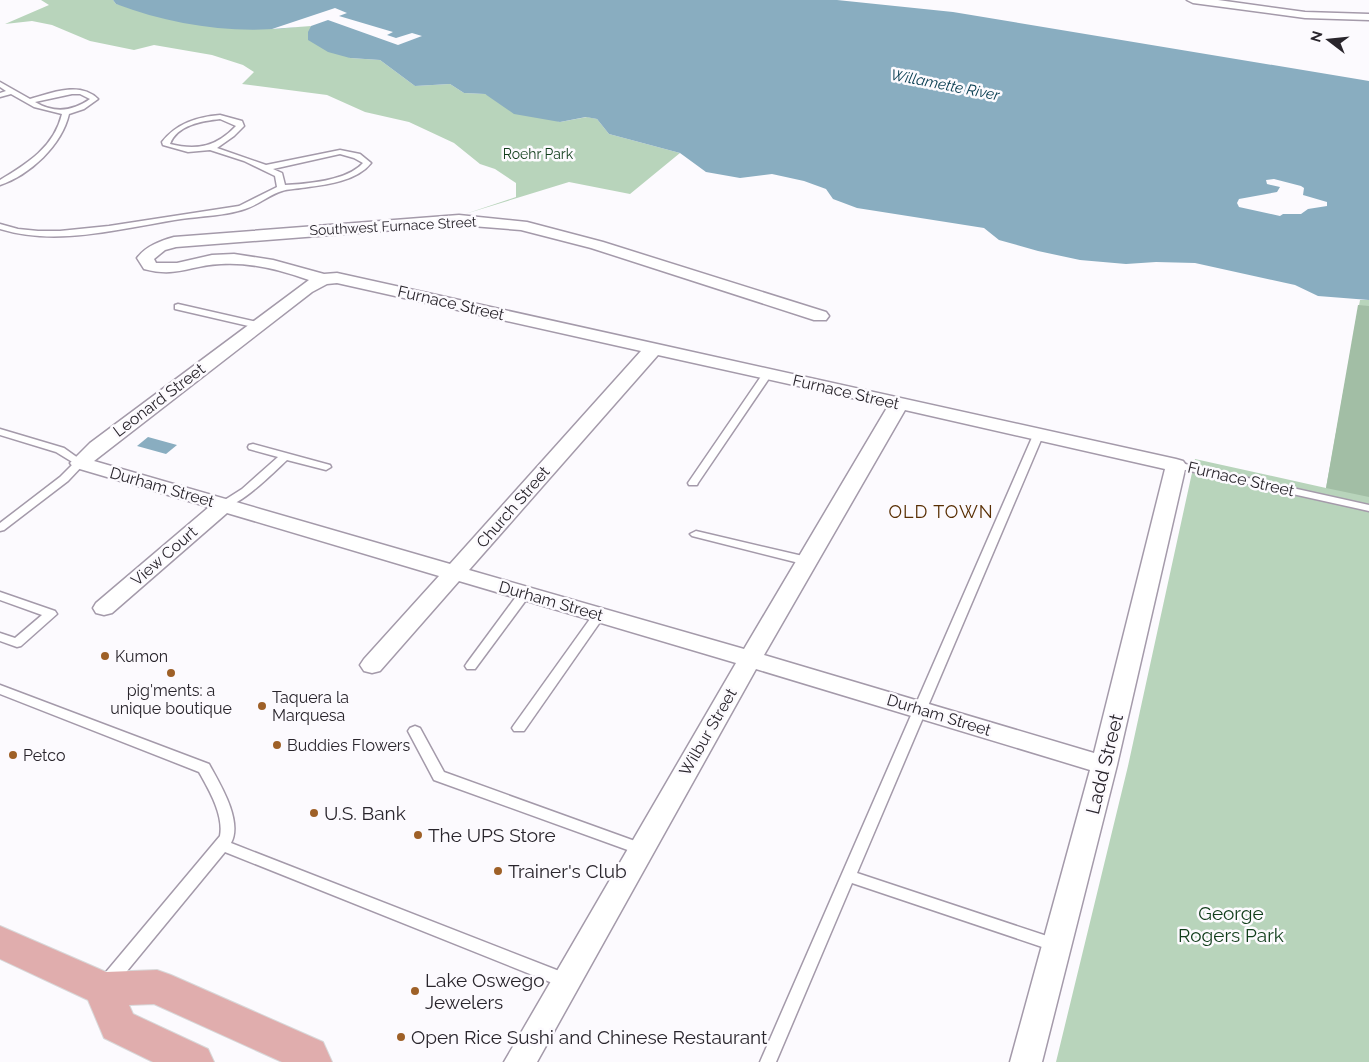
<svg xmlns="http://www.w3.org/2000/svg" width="1369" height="1062" font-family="Raleway,sans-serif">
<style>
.green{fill:#b8d4bb}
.forest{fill:#a2bea5}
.water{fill:#89adc0;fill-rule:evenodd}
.pier{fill:#fcfafe}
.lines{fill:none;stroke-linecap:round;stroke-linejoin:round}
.service-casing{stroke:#a49aaa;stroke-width:3}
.minor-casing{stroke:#a49aaa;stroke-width:3}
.primary-casing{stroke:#d8d8d9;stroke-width:2}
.service{fill:#fff;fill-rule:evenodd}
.minor{fill:#fff;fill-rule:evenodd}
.primary{fill:#e0adad;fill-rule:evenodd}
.poi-dot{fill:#9e6027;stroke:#fcfafe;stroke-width:2}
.labels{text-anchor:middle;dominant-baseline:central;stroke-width:5;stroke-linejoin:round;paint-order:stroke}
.far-park-label{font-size:14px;fill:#103d1a;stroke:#fcfafe}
.far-street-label{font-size:14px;fill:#29252c;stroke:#fcfafe}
.far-water-label{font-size:15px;font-style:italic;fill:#03394d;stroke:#fcfafe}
.street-label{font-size:16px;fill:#29252c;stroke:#fcfafe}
.poi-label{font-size:16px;fill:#29252c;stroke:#fcfafe;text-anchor:start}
.neighbourhood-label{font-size:18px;letter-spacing:1px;fill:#582e03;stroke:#fcfafe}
.near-street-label{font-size:19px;fill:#29252c;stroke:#fcfafe}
.near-poi-label{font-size:19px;fill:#29252c;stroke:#fcfafe;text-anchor:start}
.near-park-label{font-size:19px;fill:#103d1a;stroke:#fcfafe}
</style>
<rect width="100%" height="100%" fill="#fcfafe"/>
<g class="green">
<path d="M41,0H113L116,4L272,29L309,25L350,58L380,60L415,86L450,84L464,93L485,94L560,122L587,117L597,119L609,134L680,153L630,194L569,182L465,214L516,197V183L495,169L480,164L454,143L409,122L365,112L327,95L242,84L254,72L243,65L212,55L154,45L134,50L90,41L52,25L32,21L5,24L49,5Z"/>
<path d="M1360,300H1369V1062H1056L1128,766L1195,459L1326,488Z"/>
</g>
<path class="forest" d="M1358,305L1369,306V497L1326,488Z"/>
<g class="water">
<path d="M113,0H837L953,12L1369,81V300L1318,296L1295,285L1195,263L1156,262L1126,264L1080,260L1038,251L999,240L984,228L857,208L833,199L826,189L804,181L772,174L740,178L706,172L680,153L609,134L597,119L586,117L560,122L514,114L485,94L464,93L450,84L415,86L380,60L350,58L328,52L308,40V32L311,26L309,25C244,36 177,27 116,4ZM1274,179L1301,186L1304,188L1303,195L1327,202V206L1308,209L1301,214H1283L1280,216L1239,207L1237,203L1239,199L1277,192L1280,187L1267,184L1266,180Z"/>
<path d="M148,437L177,445L166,454L137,446Z"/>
</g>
<path class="pier" d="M335,8L347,13L339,16L393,32L387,35L396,38L412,33L422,36L398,45L328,20L311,26L272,29Z"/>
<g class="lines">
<defs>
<g id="service">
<path d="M0,82L30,99C51,93 80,81 98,99L84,109L69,114C62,145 30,175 0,185V180C28,163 54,147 62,114L34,107L11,94L0,97V93L6,91L0,87ZM72,94H80L90,99C73,111 55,114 35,102Z"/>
<path d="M220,115L242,121L244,126L234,136L217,148L266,165L340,150L360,154L371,163C356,182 324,185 301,188C295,189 288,189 282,191C269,195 258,205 245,209C225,216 201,216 181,219C122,228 58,247 0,229V224L18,229L38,231H60L109,226L239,206L277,187L275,176L244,161L210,150L188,152L163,145L162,142C177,123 197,117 220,115ZM220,119L236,126C217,146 198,151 170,144C177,125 202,121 220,119ZM340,154L354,158L363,163C347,181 306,184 285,185L282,173L273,169Z"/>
<path d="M178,304L257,322L262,325L257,328L175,309V305Z"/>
<path d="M767,371L772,374L698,483L697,485H689L688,483L764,372Z"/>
<path d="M0,429L64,448L85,463L68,481L4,530L0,531V523L60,477L74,463L56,452L0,435Z"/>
<path d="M1039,430L1044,433L857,873L1062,941L1065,946L1062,951L1057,952L852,883L776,1062H760L1034,433Z"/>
<path d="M253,444L330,465L331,467L326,470L287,460C275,471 236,511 220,507L219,505L220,503L242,489L278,457L249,449L248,447L249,445Z"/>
<path d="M1176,462L1369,505V511L1172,467L1171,465L1172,463Z"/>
<path d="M696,531L807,557L813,561L807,565L692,536L690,534Z"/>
<path d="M525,589L529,590L531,593L529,596L475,669H467L465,666L467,663L521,590Z"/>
<path d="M0,592L55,611L57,614L21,646L17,647L0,641V633L15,638L42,615L0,600Z"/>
<path d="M599,611L605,615L524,731H514L512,728L514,725L595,612Z"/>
<path d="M0,685L209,764C220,784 243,821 231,843L572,976L574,981L572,986L566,988L560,986L225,852L113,988L107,990L101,988L99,983L101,978L220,836C224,815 209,790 199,772L0,694Z"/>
<path d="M415,726L420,728L444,772L646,845L648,849L646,853L641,855L636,853L434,780L408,731L410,728Z"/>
</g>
<g id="minor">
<path d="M1187,0H1218L1305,12L1369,14V20L1305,18L1193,3Z"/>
<path d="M459,215L527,222L603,242L826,312L829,316L826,320H814L591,248L521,230L459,225L176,247L165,250L154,259L156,263H177L212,255L234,254L273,260L324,274L337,273L1176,459L1183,461L1186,465L1117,765L1042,1062H1010L1090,770L756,669L537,1062H504L736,663L459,581L380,671L372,673L364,671L360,665L364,659L439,576L227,513L112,613L104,615L96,613L93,608L96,603L209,507L73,467L70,463L90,443L309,280C281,270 251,262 221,264C191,265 177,278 144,269L137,258C146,246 160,241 174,237ZM337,283L641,351L450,564L94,461L312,292L327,284ZM658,355L888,406L744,649L469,570ZM905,410L1165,469L1094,753L764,655Z"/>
</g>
<path id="primary" d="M0,926L106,972L157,970L171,975L323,1042L332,1062H282L154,1004L129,1005L133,1014L208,1049L214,1062H153L104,1038L88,1000L0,959Z"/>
</defs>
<use href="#service" class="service-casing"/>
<use href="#minor" class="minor-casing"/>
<use href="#primary" class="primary-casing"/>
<use href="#service" class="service"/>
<use href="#minor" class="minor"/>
<use href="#primary" class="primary"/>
</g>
<g class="poi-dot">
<circle cx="105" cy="656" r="5"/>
<circle cx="171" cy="673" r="5"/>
<circle cx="262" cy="706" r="5"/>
<circle cx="277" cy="745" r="5"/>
<circle cx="13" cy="755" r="5"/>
<circle cx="314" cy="813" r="5"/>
<circle cx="418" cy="835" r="5"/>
<circle cx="498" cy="871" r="5"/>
<circle cx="415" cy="991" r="5"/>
<circle cx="401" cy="1037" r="5"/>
</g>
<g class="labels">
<g class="far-park-label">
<text x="538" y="154">Roehr Park</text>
</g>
<g class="far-street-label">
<text transform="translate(393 226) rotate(-3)">Southwest Furnace Street</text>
</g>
<g class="far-water-label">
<text transform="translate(945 85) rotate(11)">Willamette River</text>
</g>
<g class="street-label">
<text transform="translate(451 303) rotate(13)">Furnace Street</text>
<text transform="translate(846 392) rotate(13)">Furnace Street</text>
<text transform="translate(159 400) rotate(-37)">Leonard Street</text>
<text transform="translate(1241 479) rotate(13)">Furnace Street</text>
<text transform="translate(162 487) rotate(16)">Durham Street</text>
<text transform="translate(513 507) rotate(-49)">Church Street</text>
<text transform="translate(164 556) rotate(-41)">View Court</text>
<text transform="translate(551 601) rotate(16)">Durham Street</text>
<text transform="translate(939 715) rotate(17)">Durham Street</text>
<text transform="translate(708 732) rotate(-60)">Wilbur Street</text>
</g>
<g class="poi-label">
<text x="115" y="656">Kumon</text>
<text x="171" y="690" text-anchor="middle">pig'ments: a<tspan x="171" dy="18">unique boutique</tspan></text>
<text x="272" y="697">Taquera la<tspan x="272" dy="18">Marquesa</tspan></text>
<text x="287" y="745">Buddies Flowers</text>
<text x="23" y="755">Petco</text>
</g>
<g class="neighbourhood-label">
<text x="941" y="511">OLD TOWN</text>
</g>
<g class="near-street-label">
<text transform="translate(1104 764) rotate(-76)">Ladd Street</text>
</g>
<g class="near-poi-label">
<text x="324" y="813">U.S. Bank</text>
<text x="428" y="835">The UPS Store</text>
<text x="508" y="871">Trainer's Club</text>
<text x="425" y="980">Lake Oswego<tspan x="425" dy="22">Jewelers</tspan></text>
<text x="411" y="1037">Open Rice Sushi and Chinese Restaurant</text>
</g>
<g class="near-park-label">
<text x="1231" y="913">George<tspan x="1231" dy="22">Rogers Park</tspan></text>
</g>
</g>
<g transform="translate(1329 40) rotate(286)" stroke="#fcfafe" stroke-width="4" paint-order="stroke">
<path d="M0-4L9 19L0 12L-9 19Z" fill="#29252c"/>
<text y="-8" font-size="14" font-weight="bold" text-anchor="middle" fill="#29252c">N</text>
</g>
</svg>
